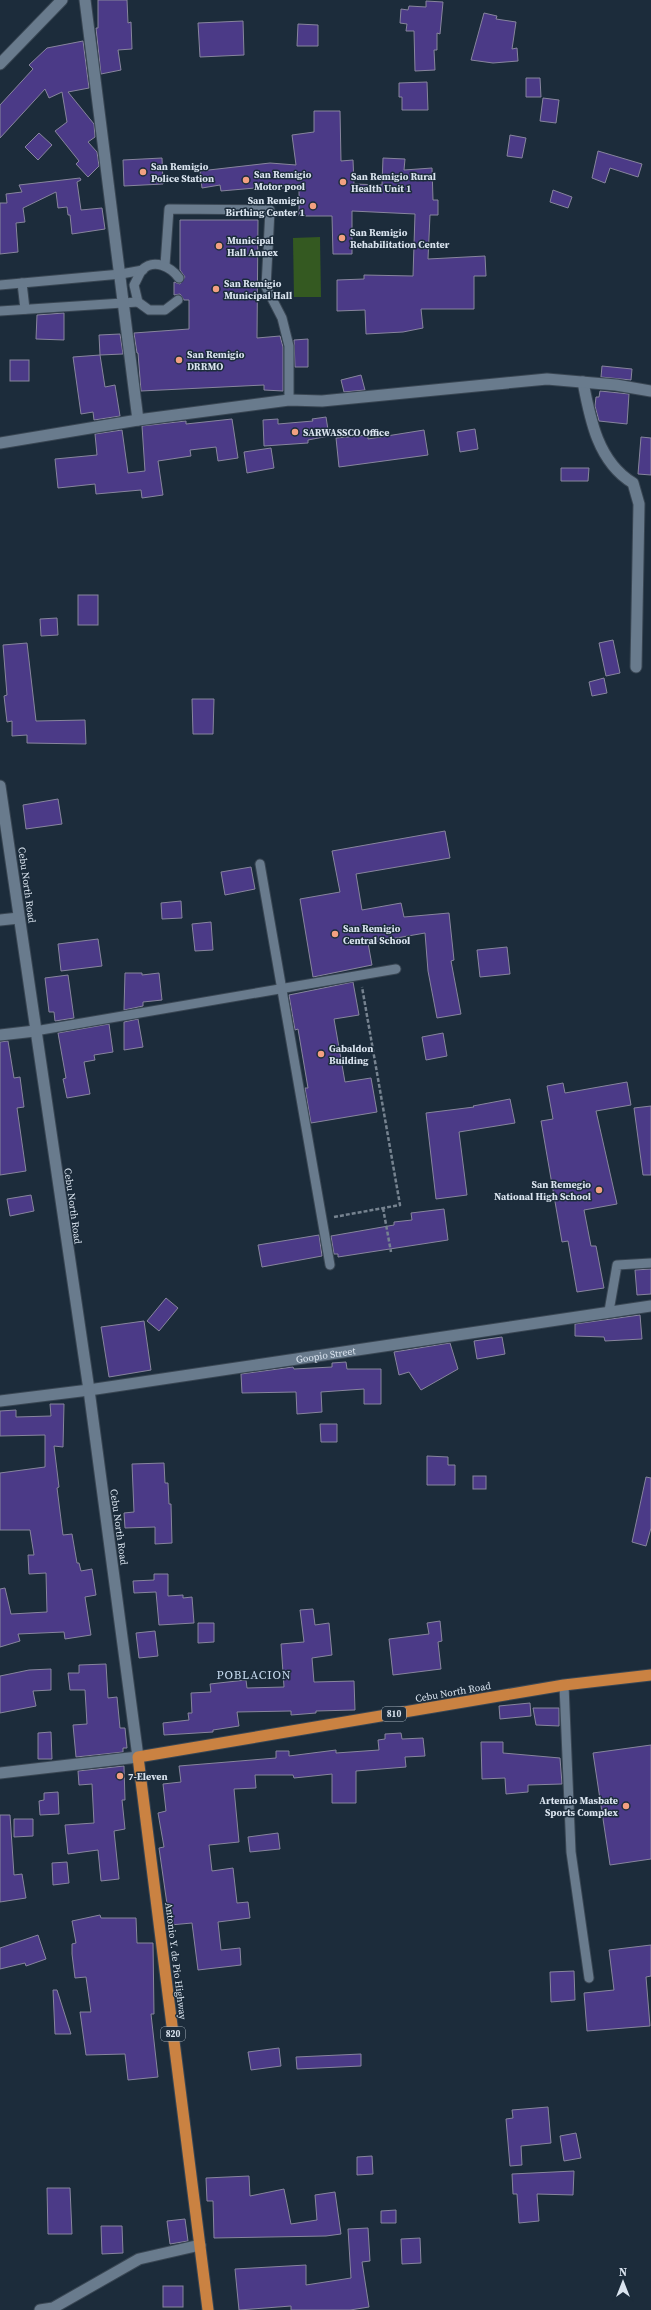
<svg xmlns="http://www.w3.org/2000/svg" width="651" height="2310" font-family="'Source Serif 4',serif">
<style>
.green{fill:#345921}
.building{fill:#4b3a87;stroke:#87859d}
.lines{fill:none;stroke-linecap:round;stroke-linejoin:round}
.service-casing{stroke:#394653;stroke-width:11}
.minor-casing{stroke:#394653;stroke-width:13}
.tertiary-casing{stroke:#394653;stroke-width:13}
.secondary-casing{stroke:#394653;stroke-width:13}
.trunk-casing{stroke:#394653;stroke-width:13}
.path{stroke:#768390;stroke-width:2.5;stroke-dasharray:4 2;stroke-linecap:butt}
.service{stroke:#697b8d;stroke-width:9}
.minor{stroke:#697b8d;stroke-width:11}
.tertiary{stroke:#697b8d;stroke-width:11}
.secondary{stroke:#697b8d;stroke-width:11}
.trunk{stroke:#ca8242;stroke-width:11}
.poi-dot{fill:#f3a081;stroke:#1c2c3b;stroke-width:1.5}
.labels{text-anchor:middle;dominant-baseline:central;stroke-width:3;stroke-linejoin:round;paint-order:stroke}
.shield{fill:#1c2c3b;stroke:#a1adb9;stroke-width:1}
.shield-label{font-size:9px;font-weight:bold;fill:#dae4ef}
.poi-label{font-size:10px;font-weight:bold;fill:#dae4ef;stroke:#1c2c3b;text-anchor:start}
.street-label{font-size:10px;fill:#dae4ef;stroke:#1c2c3b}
.quarter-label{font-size:12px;letter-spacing:1px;fill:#c7dbef;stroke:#1c2c3b}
</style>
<rect width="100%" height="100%" fill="#1c2c3b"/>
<path class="green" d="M320,237L321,297H294L293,238Z"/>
<g class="building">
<path d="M98,0H127L128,23L131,22L132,49L118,50L121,70L101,74L96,28H98Z"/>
<path d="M426,1L443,2L440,34L437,33V50H434L435,70L415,71L414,31H406L407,24L400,23L401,9L408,10L409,6L426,7Z"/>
<path d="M484,13L497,16L496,19L516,22L512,49L517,48L518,61L493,63L471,60Z"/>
<path d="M243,21L244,55L200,57L198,23Z"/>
<path d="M298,24L318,25V46H297Z"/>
<path d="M83,41L89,88L68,92L94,124L95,137L88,142L97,152L99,166L88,177L76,164L79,161L55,131L67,122L62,92L49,98L45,89L0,138V105L33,69L29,65L47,48Z"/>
<path d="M526,78H540L541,97H526Z"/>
<path d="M427,82L428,110H402V97H399V83Z"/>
<path d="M543,98L559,100L556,123L540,121Z"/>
<path d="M314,111H340L341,161L353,160L354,184L382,185L383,158L405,159L404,170L432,168L433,200H438V215H430L428,259L485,256L486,276H474V309H421L423,328L403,332L366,334L365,310L337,311V280L364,279V275L413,276L415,214L352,211V254H333L332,216H299V188H278V186L221,191L220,185L202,188L200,171L270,163L296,165L292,135L314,132Z"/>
<path d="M39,133L52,145L38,160L25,147Z"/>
<path d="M510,135L526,138L522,158L507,156Z"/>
<path d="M598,151L642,164L638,177L610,168L605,183L592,178Z"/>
<path d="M162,158L163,184L124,186L123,160Z"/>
<path d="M80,178L81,180L77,182L81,210L102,208L105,229L72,234L70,215H68L67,207L58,208L56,192L23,208L25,222L16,223L18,252L0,254V203H7L6,194L22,192L19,185Z"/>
<path d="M553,190L572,197L568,208L550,202Z"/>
<path d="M180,220H258L257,338L280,336L283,347V391L264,390V385L141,391L138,353H137L134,333L189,329V300H184L180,294L174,295V282L180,284L185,277L180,270Z"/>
<path d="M64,313V340L36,339L37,315Z"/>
<path d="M120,334L123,354L100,355L99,335Z"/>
<path d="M308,339V367H295L294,340Z"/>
<path d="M100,355L105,387L115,385L120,416L94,420L93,412L81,414L73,357Z"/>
<rect x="10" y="360" width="19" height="21"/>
<path d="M602,366L632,369L631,380L601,377Z"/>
<path d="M361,375L365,390L344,392L341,380Z"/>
<path d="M600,391L629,394L627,424L599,421L595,406L596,397H599Z"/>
<path d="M326,417L329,436L308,440V443L264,446L263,420L278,419V424L313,421L312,419Z"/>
<path d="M232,419L238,458L218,461L216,447L190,450L191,456L158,461L163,495L142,498L141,490L96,494L95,484L58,488L55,459L97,455L95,434L122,430L128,473L145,471L142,426L186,421V424Z"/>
<path d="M475,429L478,449L460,452L457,432Z"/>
<path d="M424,430L428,455L339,467L336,438L368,435V439Z"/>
<path d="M641,437L651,438V475L638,474Z"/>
<path d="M271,448L274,468L247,473L244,452Z"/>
<path d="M561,468H589L588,481H561Z"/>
<rect x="78" y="595" width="20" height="30"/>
<path d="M57,618L58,635L41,636L40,619Z"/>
<path d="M613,640L620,673L606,676L599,643Z"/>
<path d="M27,643L36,721L85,720L86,744L27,743V735L12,736V721L7,722L4,696L7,695L3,645Z"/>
<path d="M604,678L607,693L592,696L589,682Z"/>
<path d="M192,699H214L213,734H193Z"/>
<path d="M58,799L62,824L26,829L23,805Z"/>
<path d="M445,831L450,858L356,874L362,910L401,903L404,917L449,913L454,960L451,961L461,1014L437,1018L428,971L425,933L368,943L372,965L313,977L300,899L340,892L332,851Z"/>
<path d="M251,867L255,889L225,895L221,872Z"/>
<path d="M181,901L182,918L162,919L161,903Z"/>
<path d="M211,922L213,950L195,951L192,924Z"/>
<path d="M98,939L102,966L61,971L58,944Z"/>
<path d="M507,947L510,974L480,977L477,950Z"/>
<path d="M125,973H142V975L159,973L162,1000L143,1002V1006L124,1010Z"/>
<path d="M68,975L74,1018L55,1021L54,1012H49L45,978Z"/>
<path d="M353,982L359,1015L334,1019L345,1082L371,1078L377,1112L311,1123L305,1088H308L298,1029L295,1030L289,995Z"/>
<path d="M138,1019L143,1047L124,1050V1022Z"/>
<path d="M109,1024L113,1052L94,1055L95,1060L84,1062L90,1094L67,1098L63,1079L66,1078L58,1033Z"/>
<path d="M443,1033L447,1056L426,1060L422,1037Z"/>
<path d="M8,1041L14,1078L20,1077L24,1107L17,1108L26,1171L0,1175V1042Z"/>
<path d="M627,1082L631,1105L596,1111L617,1204L584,1210L591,1246H596L604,1288L577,1292L568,1241L562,1242L541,1121L553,1119L547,1086L563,1083L565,1093Z"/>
<path d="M510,1099L515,1123L459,1132L467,1195L436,1199L426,1113L474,1107L473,1106Z"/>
<path d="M651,1106V1175H643L634,1108Z"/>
<path d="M31,1195L34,1211L10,1216L7,1199Z"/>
<path d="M444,1209L448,1240L338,1257V1254H334L331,1236L394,1225V1222L412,1220L411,1213Z"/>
<path d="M319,1235L322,1256L262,1267L258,1245Z"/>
<path d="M651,1269V1294L637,1295L635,1270Z"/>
<path d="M166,1298L178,1308L159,1331L147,1321Z"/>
<path d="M640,1315L642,1339L605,1341L604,1337L575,1336V1324Z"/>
<path d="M144,1321L151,1370L109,1377L101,1327Z"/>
<path d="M502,1337L505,1354L477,1359L474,1341Z"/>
<path d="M450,1343L458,1369L421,1390L409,1372L399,1375L394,1352Z"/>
<path d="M346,1362L347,1369H381V1404H364V1389L321,1392L322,1412L297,1414L296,1392L242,1393L241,1374L293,1367L294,1369L332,1367V1363Z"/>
<path d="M50,1404H64L63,1447L54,1446L59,1487L57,1488L63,1535L72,1534L77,1563H79L81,1571L92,1569L96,1595L85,1597L91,1635L65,1639L64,1632L18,1634L20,1641L0,1647V1589L5,1588L11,1614L47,1612L46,1573L29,1574L28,1555H34L30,1530H0V1473L45,1467V1435L0,1436V1411L16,1410V1417L51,1416Z"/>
<path d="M320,1424H337V1442H321Z"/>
<path d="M427,1456L448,1457V1465H455V1485H427Z"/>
<path d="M164,1463L165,1483H168L169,1504H171L172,1543L155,1544V1527L125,1528L124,1513L134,1512L132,1464Z"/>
<rect x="473" y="1476" width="13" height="13"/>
<path d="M646,1477L651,1478V1528L646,1546L632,1542Z"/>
<path d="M154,1574H168V1596L183,1595V1598L192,1597L194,1623L159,1625L156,1592L134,1593L133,1581L154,1580Z"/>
<path d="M313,1609L315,1625L329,1623L332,1655L312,1658L314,1682L354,1681L355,1710L316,1711V1713L291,1715V1711L237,1712L239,1726L213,1730V1732L164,1735L163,1723L189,1720L188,1713H192L191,1693L211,1692L210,1684L246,1680L247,1688L284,1687L281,1644L304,1642L300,1610Z"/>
<path d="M440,1621L442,1641L438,1642L441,1669L393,1675L389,1639L429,1634L427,1623Z"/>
<path d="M198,1623H214V1642L198,1643Z"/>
<path d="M155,1631L158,1656L139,1658L136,1633Z"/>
<path d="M106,1664L108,1698L117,1697L120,1728H125L127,1748H123V1752L76,1757L73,1725L87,1724L85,1690H70L68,1673H79V1665Z"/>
<path d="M51,1669V1690L33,1691L36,1706L0,1713V1676L29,1670Z"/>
<path d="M530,1703L531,1716L500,1719L499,1706Z"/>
<path d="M533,1708H559V1726L536,1725Z"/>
<path d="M51,1732L52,1759H38V1733Z"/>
<path d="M401,1733L402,1739L423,1738L425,1756L405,1757L406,1767L356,1771V1803H332V1774L294,1778L293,1775H255L256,1788L234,1789L239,1842L209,1845L212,1871L233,1868L237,1903L248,1902L250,1918L218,1922L221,1950L240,1948L241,1965L198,1970L192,1923L170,1925L159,1848L164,1847L158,1813L166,1811L163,1784L181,1782L179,1766L276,1758V1751H289V1756L336,1750V1753L379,1750L378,1740L385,1739V1734Z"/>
<path d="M481,1742H503V1753L560,1758L562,1784L528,1785V1792L506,1794L505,1778L482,1779Z"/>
<path d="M651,1745V1859L610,1865L593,1753Z"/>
<path d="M124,1766L125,1800H122L125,1829L114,1831L119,1879L101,1881L98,1850L68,1854L65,1825L94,1823L92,1784L79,1785L78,1771Z"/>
<path d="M58,1792L59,1814L40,1815L39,1801L44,1800V1793Z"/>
<path d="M0,1815H10L14,1875L22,1874L26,1898L0,1902Z"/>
<path d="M14,1819H33V1836L14,1837Z"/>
<path d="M278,1833L280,1849L250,1852L248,1837Z"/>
<path d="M67,1862L69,1883L53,1885L52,1863Z"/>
<path d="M100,1915L101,1918H136L137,1943H153L154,2014H151L158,2077L128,2080L125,2054L86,2055L80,2012H91L86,1977L75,1978L72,1954V1944L76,1943L72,1921Z"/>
<path d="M38,1935L46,1959L26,1966L25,1963L0,1969V1948Z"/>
<path d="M651,1945V1976L646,1977L650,2026L587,2031L584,1993L614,1990L609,1950Z"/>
<path d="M574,1971L575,2000L551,2002L550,1972Z"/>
<path d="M53,1990H57L71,2034H55Z"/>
<path d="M279,2048L281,2066L251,2070L248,2052Z"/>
<path d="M361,2054V2066L297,2069L296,2057Z"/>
<path d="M548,2107L551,2143L521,2146L522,2165L510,2166L506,2119L513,2118L512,2110Z"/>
<path d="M576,2133L581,2158L564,2161L560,2136Z"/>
<path d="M372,2156L373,2174L357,2175V2157Z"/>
<path d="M574,2171L573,2195L537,2194L539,2221L519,2223L517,2194H513L512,2174Z"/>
<path d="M249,2176L250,2196L284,2189L291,2224L317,2220L315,2195L335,2192L341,2234L326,2236L214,2238L213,2201H207L206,2178Z"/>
<path d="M47,2188H70L72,2234H48Z"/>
<path d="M396,2210V2223H381V2211Z"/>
<path d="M185,2219L188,2241L170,2244L167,2221Z"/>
<path d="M101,2226H122L123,2253L102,2254Z"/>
<path d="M368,2228L370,2261L362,2262L369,2307L350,2310H291V2306L239,2310L235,2269L306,2265V2285L351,2278L348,2229Z"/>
<path d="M420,2238L421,2263L402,2264L401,2239Z"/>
<rect x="163" y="2286" width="20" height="21"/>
</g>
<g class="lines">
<defs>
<g id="service">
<path d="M165,265L169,209L270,210L266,287L282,318L289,346V400"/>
<path d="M22,283L25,309"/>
<path d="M0,285L121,274L143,270"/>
<path d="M178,300L165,310H149L138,302L134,285C137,280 139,274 142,270C154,258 171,267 179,278"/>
<path d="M0,311L138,302"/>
<path d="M260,864L330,1265"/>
<path d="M35,1031L396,969"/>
<path d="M609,1311L617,1265L651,1263"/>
<path d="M564,1685L571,1852L589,1978"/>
</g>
<g id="minor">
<path d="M85,0L138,420"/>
<path d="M583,382C590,419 598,462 633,483L639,504L636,667"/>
<path d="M0,920L19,918"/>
<path d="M0,1035L35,1031"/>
<path id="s1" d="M0,1401L89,1390L651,1306"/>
<path d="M0,1773L138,1757"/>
<path d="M40,2310L53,2308L139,2259L200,2245"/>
</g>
<path id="tertiary" d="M0,443L138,420L289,400L322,401L547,379L616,385L651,391"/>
<g id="secondary">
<path d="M0,64L62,0"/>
<path d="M0,786L89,1390L138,1757"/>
</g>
<path id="trunk" d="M208,2310L138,1757L564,1685L651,1675"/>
</defs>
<use href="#service" class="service-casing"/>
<use href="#minor" class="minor-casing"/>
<use href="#tertiary" class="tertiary-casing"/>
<use href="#secondary" class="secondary-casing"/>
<use href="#trunk" class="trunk-casing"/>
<g class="path">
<path d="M383,1208L391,1252"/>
<path d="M334,1217L400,1205L362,987"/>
</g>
<use href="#service" class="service"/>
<use href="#minor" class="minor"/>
<use href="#tertiary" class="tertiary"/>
<use href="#secondary" class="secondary"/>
<use href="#trunk" class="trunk"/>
</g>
<g class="poi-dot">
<circle cx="143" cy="172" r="4"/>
<circle cx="246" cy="180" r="4"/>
<circle cx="343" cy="182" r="4"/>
<circle cx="313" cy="206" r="4"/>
<circle cx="342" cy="238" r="4"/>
<circle cx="219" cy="246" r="4"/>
<circle cx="216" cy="289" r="4"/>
<circle cx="179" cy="360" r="4"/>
<circle cx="295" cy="432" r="4"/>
<circle cx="335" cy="934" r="4"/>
<circle cx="321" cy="1054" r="4"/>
<circle cx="599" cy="1190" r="4"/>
<circle cx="120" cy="1776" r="4"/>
<circle cx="626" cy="1806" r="4"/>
</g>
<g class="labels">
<g class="shield">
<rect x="382" y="1707" width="24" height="14" rx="3"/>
<rect x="161" y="2027" width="24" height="14" rx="3"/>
</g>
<g class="shield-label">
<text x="394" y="1714">810</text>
<text x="173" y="2034">820</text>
</g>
<g class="poi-label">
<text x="151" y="166">San Remigio<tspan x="151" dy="12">Police Station</tspan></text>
<text x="254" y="174">San Remigio<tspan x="254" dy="12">Motor pool</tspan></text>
<text x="351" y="176">San Remigio Rural<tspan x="351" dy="12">Health Unit 1</tspan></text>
<text x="305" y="200" text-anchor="end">San Remigio<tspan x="305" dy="12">Birthing Center 1</tspan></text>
<text x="350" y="232">San Remigio<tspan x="350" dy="12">Rehabilitation Center</tspan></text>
<text x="227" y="240">Municipal<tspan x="227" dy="12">Hall Annex</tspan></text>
<text x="224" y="283">San Remigio<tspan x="224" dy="12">Municipal Hall</tspan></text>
<text x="187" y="354">San Remigio<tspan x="187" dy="12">DRRMO</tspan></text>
<text x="303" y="432">SARWASSCO Office</text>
<text x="343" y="928">San Remigio<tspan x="343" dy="12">Central School</tspan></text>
<text x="329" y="1048">Gabaldon<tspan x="329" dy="12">Building</tspan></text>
<text x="591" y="1184" text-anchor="end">San Remegio<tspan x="591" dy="12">National High School</tspan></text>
<text x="128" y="1776">7-Eleven</text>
<text x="618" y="1800" text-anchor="end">Artemio Masbate<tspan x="618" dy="12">Sports Complex</tspan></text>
</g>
<g class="street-label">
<text transform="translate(27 885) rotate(82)">Cebu North Road</text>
<text transform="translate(73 1206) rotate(82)">Cebu North Road</text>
<text stroke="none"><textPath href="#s1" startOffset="329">Goopio Street</textPath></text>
<text transform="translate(119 1527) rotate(82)">Cebu North Road</text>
<text transform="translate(453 1692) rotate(-10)">Cebu North Road</text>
<text transform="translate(176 1961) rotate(83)">Antonio Y. de Pio Highway</text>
</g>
<g class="quarter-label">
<text x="254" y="1675">POBLACION</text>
</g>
</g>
<g transform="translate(623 2282)" stroke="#1c2c3b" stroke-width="3" paint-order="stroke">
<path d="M0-3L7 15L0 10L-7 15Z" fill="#dae4ef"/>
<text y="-6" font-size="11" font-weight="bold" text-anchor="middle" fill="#dae4ef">N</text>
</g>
</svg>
